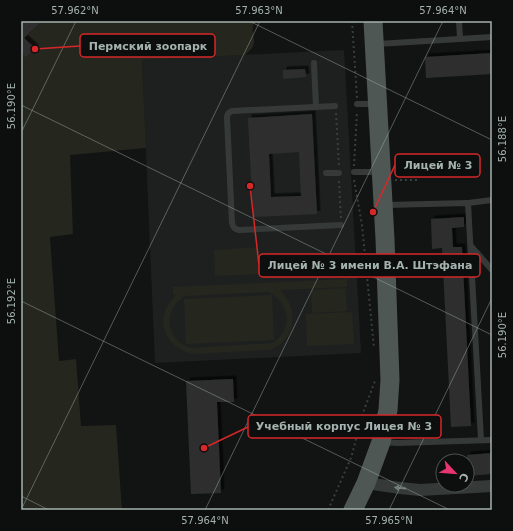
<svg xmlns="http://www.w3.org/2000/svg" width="513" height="531" font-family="'DejaVu Sans',sans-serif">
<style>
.built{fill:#1e2020}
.green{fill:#25261e;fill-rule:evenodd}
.building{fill:#2d2f2f;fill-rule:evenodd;filter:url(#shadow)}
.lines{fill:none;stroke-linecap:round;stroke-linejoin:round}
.path{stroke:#393f3d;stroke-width:2;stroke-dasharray:2 3;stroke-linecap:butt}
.lane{stroke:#353a39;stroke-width:6}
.street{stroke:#353a39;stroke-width:12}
.primary{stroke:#4f5755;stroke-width:19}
.oneway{fill:#727d7a}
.ticks{fill:none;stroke:#a4b3af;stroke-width:1;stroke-opacity:0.45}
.leader{fill:none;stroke:#d62828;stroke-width:1.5}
.callout-dot{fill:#d62828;stroke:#0d0e0e;stroke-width:1.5}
.callout{fill:#0d0e0e;stroke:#d62828;stroke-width:1.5}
.callout-label{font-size:11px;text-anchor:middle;font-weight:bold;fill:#a4b3af}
.neatline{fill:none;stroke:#a4b3af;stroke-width:1.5}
.ticks-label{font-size:10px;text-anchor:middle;fill:#a4b3af}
</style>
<defs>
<filter id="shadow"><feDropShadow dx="3.5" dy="-3.5" stdDeviation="0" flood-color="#0009"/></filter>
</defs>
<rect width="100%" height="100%" fill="#121313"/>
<path class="built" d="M344,50L361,353L155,363L142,60Z"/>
<g class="green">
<path d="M21,21H213L221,22L254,21C249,38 262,41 245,55L142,60L146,148L70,155L73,234L50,237L59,361L76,359L81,426L116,425L122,510H21Z"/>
<path d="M258,247L260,274L215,276L214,250Z"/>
<path d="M347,279V287L280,290C283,294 287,298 289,302C297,319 291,341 274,348C271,350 268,350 265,350L192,354C163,347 153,316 176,295H173V287ZM268,292C290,303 294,330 272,343L192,348C165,342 162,309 185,296Z"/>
<path d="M345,288L347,311L312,313L311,290Z"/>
<path d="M272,295L274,340L186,344L184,299Z"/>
<path d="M352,312L354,344L307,346L306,314Z"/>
</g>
<g class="building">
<path d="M21,21H42L24,38L35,48L26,57L21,52Z"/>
<path d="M492,53V74L426,78L425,57Z"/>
<path d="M305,69L306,77L283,79V70Z"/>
<path d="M312,114L317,214L253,217L248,118ZM299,152L301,196L271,197L269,154Z"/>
<path d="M464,217V227L452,228L453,247H462L471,426L451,427L442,248L432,249L431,219Z"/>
<path d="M233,379L234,402H217L221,493L191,494L186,381Z"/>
<path d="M492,453V474L467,476V455Z"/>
</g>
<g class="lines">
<g class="path">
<path d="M352,21L357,98"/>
<path d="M336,113L339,167"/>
<path d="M354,166L357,112"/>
<path d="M354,180L362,225L374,348"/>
<path d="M395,180H418"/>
<path d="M339,181L341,219"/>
<path d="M328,510L351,458L364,410L375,381"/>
</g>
<g class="lane">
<path d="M459,21L460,38"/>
<path d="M377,44L492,37"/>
<path d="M314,63L316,107"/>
<path d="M357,104H375"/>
<path d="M335,106L232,111C228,113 227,114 227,118L232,223C233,228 235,229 239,230L341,225"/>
<path d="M354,172H379"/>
<path d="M326,173H339"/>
<path d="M468,203L492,200"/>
<path d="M386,205L468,203L481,440"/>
<path d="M471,246L492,270"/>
<path d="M384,442L397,443L492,440"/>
</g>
<path class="street" d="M366,483L400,488L420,490L492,486"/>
<path class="primary" d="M353,510L366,483L381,442L388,410L390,380L385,239L373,21"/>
</g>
<defs><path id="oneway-solid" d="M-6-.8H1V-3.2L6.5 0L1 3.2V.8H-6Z"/></defs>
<use class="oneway" href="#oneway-solid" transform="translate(400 488) rotate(-174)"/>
<path class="ticks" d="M249,21L492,140M21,105L492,335M21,133L76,21M21,301L450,510M21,496L49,510M21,510L260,21M205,510L443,21M389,510L492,298"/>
<path class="leader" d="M35 49L80 46M373 212L395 165M250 186L259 265M204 448L248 427"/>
<g class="callout-dot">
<circle cx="35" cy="49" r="4"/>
<circle cx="373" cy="212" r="4"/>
<circle cx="250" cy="186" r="4"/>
<circle cx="204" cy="448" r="4"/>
</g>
<g class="callout">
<rect x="80" y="34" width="135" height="23" rx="4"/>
<rect x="395" y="154" width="85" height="23" rx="4"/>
<rect x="259" y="254" width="221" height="23" rx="4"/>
<rect x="248" y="415" width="193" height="23" rx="4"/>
</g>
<g class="callout-label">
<text x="148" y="50">Пермский зоопарк</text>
<text x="438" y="169">Лицей № 3</text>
<text x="370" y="269">Лицей № 3 имени В.А. Штэфана</text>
<text x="344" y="430">Учебный корпус Лицея № 3</text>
</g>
<rect width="513" height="531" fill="none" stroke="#0d0e0e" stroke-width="44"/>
<g transform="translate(455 473) rotate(116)"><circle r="19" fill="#0d0e0e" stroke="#49504e"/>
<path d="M0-3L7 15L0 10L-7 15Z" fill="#e83571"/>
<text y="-6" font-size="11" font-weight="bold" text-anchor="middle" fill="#a4b3af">С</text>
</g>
<rect x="22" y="22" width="469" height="487" class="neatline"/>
<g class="ticks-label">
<text x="75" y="14">57.962°N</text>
<text x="259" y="14">57.963°N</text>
<text x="443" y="14">57.964°N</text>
<text transform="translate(11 106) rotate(-90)" y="4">56.190°E</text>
<text transform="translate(502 139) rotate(-90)" y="4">56.188°E</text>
<text transform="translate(11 301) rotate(-90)" y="4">56.192°E</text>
<text transform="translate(502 335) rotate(-90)" y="4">56.190°E</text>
<text x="205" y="524">57.964°N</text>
<text x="389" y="524">57.965°N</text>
</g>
</svg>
